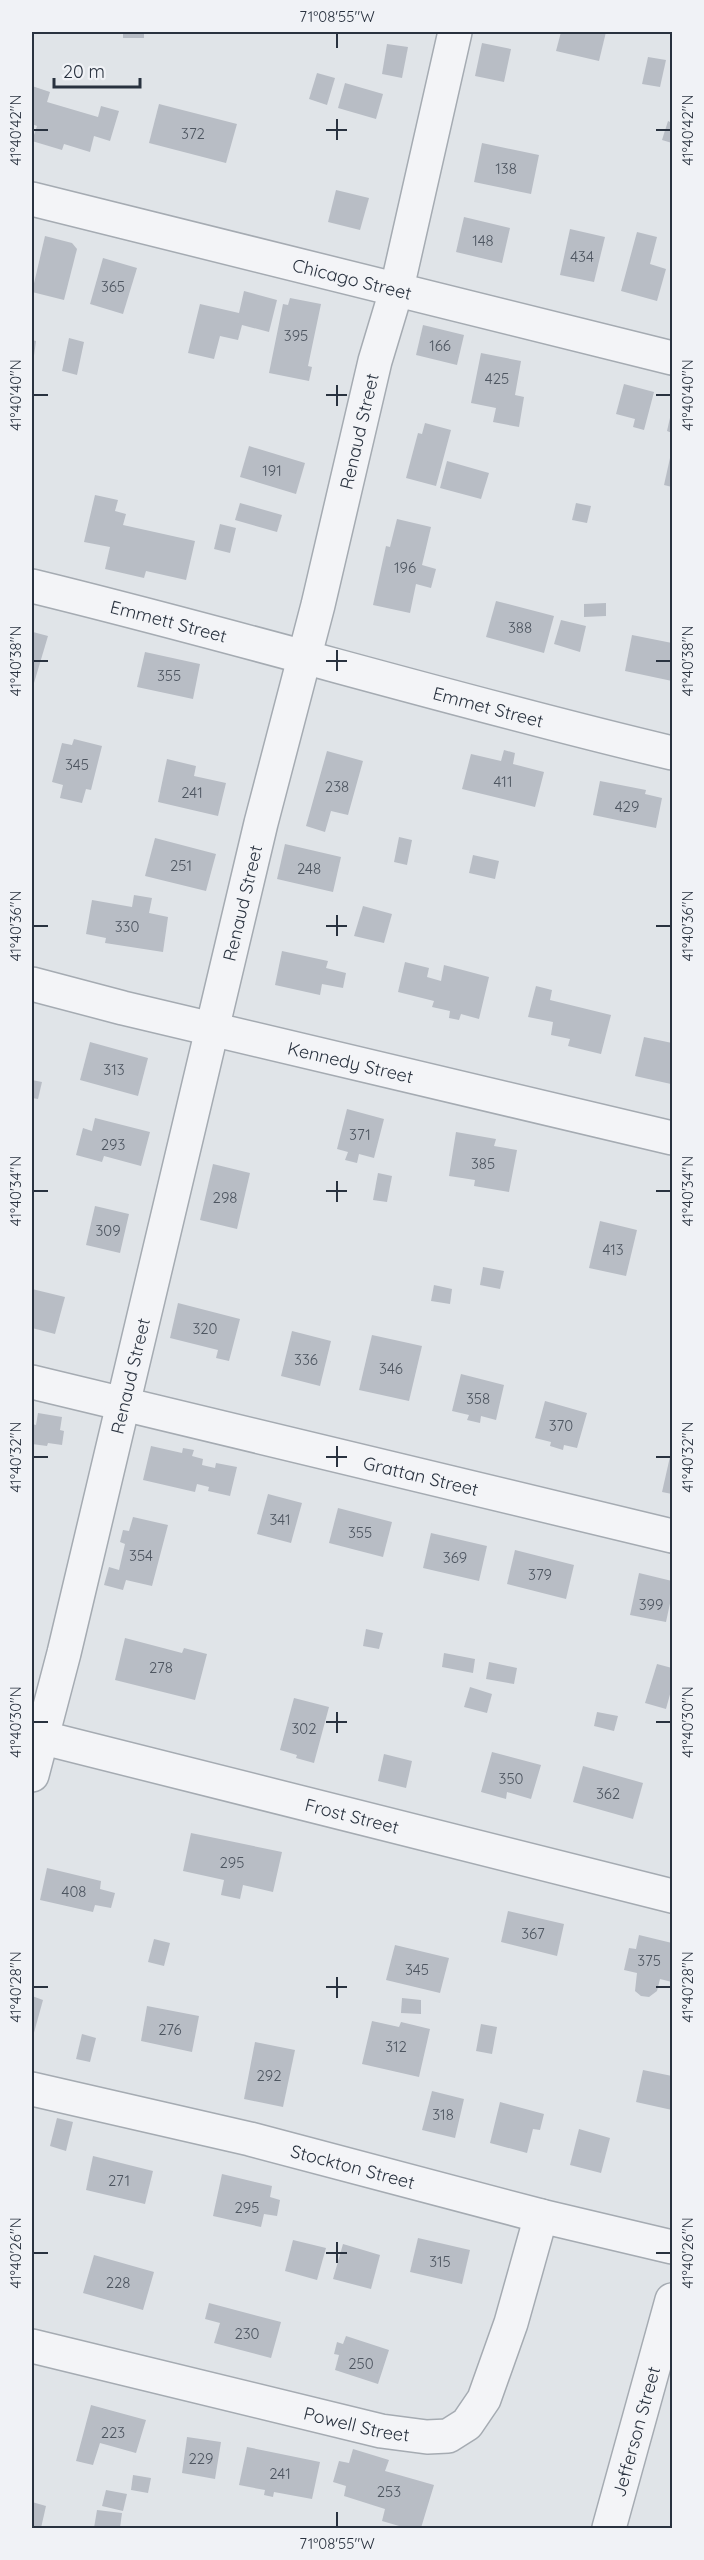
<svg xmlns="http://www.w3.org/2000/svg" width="704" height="2560" font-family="Quicksand,sans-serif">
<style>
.building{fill:#b8bdc5}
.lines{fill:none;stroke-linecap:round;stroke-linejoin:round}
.minor-casing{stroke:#a5abb2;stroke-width:36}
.minor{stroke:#f3f4f7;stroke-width:33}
.ticks{fill:none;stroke:#29323f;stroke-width:2}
.labels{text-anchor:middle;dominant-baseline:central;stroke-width:4.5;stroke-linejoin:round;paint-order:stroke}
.number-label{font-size:15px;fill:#4d5560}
.street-label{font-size:18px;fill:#29323f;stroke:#f0f2f6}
.neatline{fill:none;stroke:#29323f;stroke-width:2}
.ticks-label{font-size:15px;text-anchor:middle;fill:#29323f}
</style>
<rect width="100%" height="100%" fill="#e0e4e8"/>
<g class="building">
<rect x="123" y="32" width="21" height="6"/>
<path d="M561,32H606L599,61L556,51Z"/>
<path d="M482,43L511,49L504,82L475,76Z"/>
<path d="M387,44L408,47L402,78L382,74Z"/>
<path d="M648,57L666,60L660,87L642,84Z"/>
<path d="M317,73L335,78L327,105L309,99Z"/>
<path d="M345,83L383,94L376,119L338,108Z"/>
<path d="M32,86L50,92L47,102L98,117L101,106L119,111L110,141L94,136L90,152L64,144L62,150L32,141L37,126L32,124Z"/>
<path d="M159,104L237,124L226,163L149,143Z"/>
<path d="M668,121L672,123V143L662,140Z"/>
<path d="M482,143L539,155L531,194L474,182Z"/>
<path d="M336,190L369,198L360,230L328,222Z"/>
<path d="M464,217L510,228L502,263L456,252Z"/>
<path d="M570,229L605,237L594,282L560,275Z"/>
<path d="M637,232L657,237L650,264L666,269L657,301L621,291Z"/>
<path d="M45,236L72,243L77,249L64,300L32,292Z"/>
<path d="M103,258L137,268L123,314L90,304Z"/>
<path d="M244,291L277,300L269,332L242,325L238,340L220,336L214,359L188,353L200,304L239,313Z"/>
<path d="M290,298L321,304L308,366L312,367L309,381L269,373L283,304L288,305Z"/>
<path d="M423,325L464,335L457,365L416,355Z"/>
<path d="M69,338L84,342L77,375L62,371Z"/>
<path d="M32,340L36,341L33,363H32Z"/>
<path d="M481,353L521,361L515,395L524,397L519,427L493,422L496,408L471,403Z"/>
<path d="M624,384L654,392L644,430L633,427L635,419L616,414Z"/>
<path d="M672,409V433L667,431Z"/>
<path d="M425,423L451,430L436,486L406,478L418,433L422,434Z"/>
<path d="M249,446L305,463L296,494L240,477Z"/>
<path d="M672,449V487L664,485Z"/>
<path d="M447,461L489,473L481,499L440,488Z"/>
<path d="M95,495L118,500L115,511L126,514L123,525L195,541L186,580L146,571L144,578L105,569L110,547L84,542Z"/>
<path d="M240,503L282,515L277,532L235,520Z"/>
<path d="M576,503L591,506L587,523L572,520Z"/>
<path d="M397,519L431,527L422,565L436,569L431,588L416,584L410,613L373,605L386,546L390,547Z"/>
<path d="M220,524L236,528L230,553L214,549Z"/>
<path d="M496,601L554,616L544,653L486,637Z"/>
<path d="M606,603V616L584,617V604Z"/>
<path d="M561,620L586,626L580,652L554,644Z"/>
<path d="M33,632L48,636L34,683L32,682Z"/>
<path d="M632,635L672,643V681L625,671Z"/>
<path d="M145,652L200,664L193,699L137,687Z"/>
<path d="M74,739L102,746L91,790L86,789L82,803L60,798L63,785L52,782L62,743L72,745Z"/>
<path d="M504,750L515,753L513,764L544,772L535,807L462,789L471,754L501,761Z"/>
<path d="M327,751L363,761L348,815L331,811L325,832L306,826Z"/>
<path d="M167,759L196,766L194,776L226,783L218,816L158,802Z"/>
<path d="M600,781L646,790L645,794L662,798L656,828L593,815Z"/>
<path d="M399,837L412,840L407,865L394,862Z"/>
<path d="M155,838L216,854L206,891L145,876Z"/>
<path d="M285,844L341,857L333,892L277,879Z"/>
<path d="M473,855L499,861L495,879L469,873Z"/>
<path d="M134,895L152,898L149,913L168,917L163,952L105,943L106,938L86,934L92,900L132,907Z"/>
<path d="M363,906L392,914L384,943L354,936Z"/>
<path d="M282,951L328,961L326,968L346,973L343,988L322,984L320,995L275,985Z"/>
<path d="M405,962L429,968L427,977L441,981L444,965L489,977L479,1019L461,1014L459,1020L449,1018L450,1011L432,1007L434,1001L398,992Z"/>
<path d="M536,986L552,990L550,1000L611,1015L601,1054L568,1046L570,1039L551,1035L553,1022L528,1017Z"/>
<path d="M644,1037L672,1043L671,1084L635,1076Z"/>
<path d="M90,1042L148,1058L138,1096L80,1080Z"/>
<path d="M32,1080L42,1082L38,1099L32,1098Z"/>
<path d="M347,1109L384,1119L374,1158L359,1154L357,1163L345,1160L348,1152L337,1149Z"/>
<path d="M95,1118L150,1132L141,1166L104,1156L102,1162L76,1155L83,1128L92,1131Z"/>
<path d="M456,1132L496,1139L494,1146L517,1150L509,1192L474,1186L475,1180L449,1176Z"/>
<path d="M213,1164L250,1173L237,1229L200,1220Z"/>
<path d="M378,1173L392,1176L387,1202L373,1200Z"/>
<path d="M95,1206L129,1214L120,1253L86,1245Z"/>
<path d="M600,1221L637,1230L626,1276L589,1268Z"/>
<path d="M483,1267L504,1271L500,1289L480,1285Z"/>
<path d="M434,1285L452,1289L450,1304L431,1301Z"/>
<path d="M32,1289L65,1297L55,1334L32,1328Z"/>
<path d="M178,1303L240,1319L229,1361L216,1358L218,1350L170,1338Z"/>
<path d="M292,1331L331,1341L320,1386L281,1376Z"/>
<path d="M372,1335L422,1346L409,1401L359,1390Z"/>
<path d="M461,1374L504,1385L496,1420L481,1416L480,1423L467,1420L469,1415L452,1411Z"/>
<path d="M545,1401L587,1413L577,1448L564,1445L563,1450L550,1446L551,1442L535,1438Z"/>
<path d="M38,1413L62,1417L60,1430L64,1431L62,1445L48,1443L47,1446L32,1444V1424L36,1425Z"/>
<path d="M151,1446L182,1453L183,1448L194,1450L192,1456L203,1459L202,1465L215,1468L216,1463L237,1467L230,1496L208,1491L209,1487L197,1484L195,1492L143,1480Z"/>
<path d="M672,1448V1494L662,1492Z"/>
<path d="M268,1494L302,1503L291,1543L257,1534Z"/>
<path d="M338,1508L392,1522L383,1557L329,1543Z"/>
<path d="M133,1517L168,1525L152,1586L126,1580L123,1590L104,1585L109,1567L119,1570L125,1544L120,1542L123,1530L129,1531Z"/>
<path d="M431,1533L487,1546L479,1581L423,1568Z"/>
<path d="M515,1550L574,1565L566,1599L507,1584Z"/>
<path d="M639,1573L672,1581V1594L666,1622L630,1615Z"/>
<path d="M366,1629L383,1633L379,1649L363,1646Z"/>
<path d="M125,1638L182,1653L184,1648L207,1654L195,1700L115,1680Z"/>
<path d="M444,1653L475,1659L473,1673L442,1667Z"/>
<path d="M489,1662L517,1668L514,1684L486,1679Z"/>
<path d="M657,1664L672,1668V1687L666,1709L645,1703Z"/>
<path d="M470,1687L492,1694L487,1713L464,1707Z"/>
<path d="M294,1698L329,1707L314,1763L296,1758L297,1755L280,1750Z"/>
<path d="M597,1712L618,1716L614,1731L594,1726Z"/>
<path d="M492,1752L541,1765L531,1799L507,1792L506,1799L481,1792Z"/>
<path d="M384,1754L412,1761L406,1788L378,1781Z"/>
<path d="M583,1766L643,1783L633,1819L573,1802Z"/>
<path d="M191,1833L282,1852L273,1892L243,1885L240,1899L221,1895L224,1880L183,1871Z"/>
<path d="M47,1868L101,1881L100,1889L115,1893L111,1908L95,1905L93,1912L40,1900Z"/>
<path d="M508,1911L564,1924L557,1956L501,1942Z"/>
<path d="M639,1935L672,1943V1982L660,1979L657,1991L649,1997L641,1996L635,1991L637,1973L624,1970L629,1948L636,1949Z"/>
<path d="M154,1939L170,1943L164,1966L148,1962Z"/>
<path d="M395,1945L449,1958L440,1993L386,1980Z"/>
<path d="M32,1996L43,2000L32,2040Z"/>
<path d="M402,1998L421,2000V2014L401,2013Z"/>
<path d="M147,2006L199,2016L192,2052L141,2041Z"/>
<path d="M372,2021L399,2027L401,2022L430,2029L419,2077L362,2064Z"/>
<path d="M481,2024L497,2027L492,2054L476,2051Z"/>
<path d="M82,2034L96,2038L90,2062L76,2059Z"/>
<path d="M255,2042L295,2050L283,2107L244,2099Z"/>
<path d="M643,2070L672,2076V2110L636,2102Z"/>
<path d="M432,2091L464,2099L455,2138L422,2130Z"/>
<path d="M500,2102L544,2114L540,2130L533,2129L527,2153L490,2143Z"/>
<path d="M57,2118L73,2122L66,2151L50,2146Z"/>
<path d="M579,2129L610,2138L601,2173L570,2165Z"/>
<path d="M93,2156L153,2171L145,2204L86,2190Z"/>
<path d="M222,2174L272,2186L270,2197L280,2200L277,2216L264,2214L261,2227L213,2216Z"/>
<path d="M418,2238L470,2250L462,2284L410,2272Z"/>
<path d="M293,2240L326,2248L317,2280L285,2271Z"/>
<path d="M343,2244L380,2255L371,2289L333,2279Z"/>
<path d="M94,2255L154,2272L143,2310L83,2293Z"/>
<path d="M209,2303L281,2322L271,2358L214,2343L220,2323L205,2319Z"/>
<path d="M346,2336L389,2350L378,2384L335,2370L339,2355L334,2354L337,2342L343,2344Z"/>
<path d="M91,2405L146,2420L136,2453L100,2443L93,2465L76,2461Z"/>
<path d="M187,2437L221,2442L215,2479L182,2473Z"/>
<path d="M247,2447L320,2462L312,2499L274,2492L273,2497L264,2495L265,2490L239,2485Z"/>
<path d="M353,2449L389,2460L385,2471L434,2485L421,2528H406L382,2521L385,2509L344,2496L346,2486L333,2482L339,2461L349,2463Z"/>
<path d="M133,2475L151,2478L148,2493L131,2490Z"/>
<path d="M106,2490L127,2494L123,2511L102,2506Z"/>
<path d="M32,2502L46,2506L41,2528H32Z"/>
<path d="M97,2510L122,2513L120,2528H94Z"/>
</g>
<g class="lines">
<defs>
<g id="minor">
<path id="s1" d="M32,199L672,358"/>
<path id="s2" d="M32,586C246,638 457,702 672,753"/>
<path id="s3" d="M32,984L123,1008L672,1138"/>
<path id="s4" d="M32,1382L672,1536"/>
<path id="s5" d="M32,1735L672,1896"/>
<path id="s6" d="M32,1775L64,1653L261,823L318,605L375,361L397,288L455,32"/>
<path id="s7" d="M32,2089L250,2139L541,2216L672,2247"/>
<path id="s8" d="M32,2346L381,2431L427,2437L448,2436L467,2424L484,2399L511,2323L541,2216"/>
<path id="s9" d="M609,2528L672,2300"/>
</g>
</defs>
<use href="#minor" class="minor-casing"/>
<use href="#minor" class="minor"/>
</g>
<path class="ticks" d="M337,33V48M337,119V140M33,130H48M326,130H347M656,130H671M337,385V406M33,395H48M326,395H347M656,395H671M337,650V671M33,661H48M326,661H347M656,661H671M337,915V936M33,926H48M326,926H347M656,926H671M337,1181V1202M33,1191H48M326,1191H347M656,1191H671M337,1446V1467M33,1457H48M326,1457H347M656,1457H671M337,1712V1733M33,1722H48M326,1722H347M656,1722H671M337,1977V1998M33,1987H48M326,1987H347M656,1987H671M337,2242V2263M33,2253H48M326,2253H347M656,2253H671M337,2512V2527"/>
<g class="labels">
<g class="number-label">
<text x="193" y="133">372</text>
<text x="506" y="168">138</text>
<text x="483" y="240">148</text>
<text x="582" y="256">434</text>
<text x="113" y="286">365</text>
<text x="296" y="335">395</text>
<text x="440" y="345">166</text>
<text x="497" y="378">425</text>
<text x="272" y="470">191</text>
<text x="405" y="567">196</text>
<text x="520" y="627">388</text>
<text x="169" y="675">355</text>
<text x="77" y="764">345</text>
<text x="503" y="781">411</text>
<text x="337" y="786">238</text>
<text x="192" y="792">241</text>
<text x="627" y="806">429</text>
<text x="181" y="865">251</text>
<text x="309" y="868">248</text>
<text x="127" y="926">330</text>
<text x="114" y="1069">313</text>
<text x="360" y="1134">371</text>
<text x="113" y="1144">293</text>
<text x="483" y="1163">385</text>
<text x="225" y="1197">298</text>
<text x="108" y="1230">309</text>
<text x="613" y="1249">413</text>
<text x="205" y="1328">320</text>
<text x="306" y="1359">336</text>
<text x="391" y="1368">346</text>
<text x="478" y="1398">358</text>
<text x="561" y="1425">370</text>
<text x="280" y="1519">341</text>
<text x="360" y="1532">355</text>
<text x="141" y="1555">354</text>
<text x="455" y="1557">369</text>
<text x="540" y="1574">379</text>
<text x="651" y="1604">399</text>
<text x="161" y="1667">278</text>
<text x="304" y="1728">302</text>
<text x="511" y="1778">350</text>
<text x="608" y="1793">362</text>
<text x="232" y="1862">295</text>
<text x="74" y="1891">408</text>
<text x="533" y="1933">367</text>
<text x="649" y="1960">375</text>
<text x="417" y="1969">345</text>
<text x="170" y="2029">276</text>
<text x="396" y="2046">312</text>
<text x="269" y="2075">292</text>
<text x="443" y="2114">318</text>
<text x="119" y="2180">271</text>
<text x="247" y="2207">295</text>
<text x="440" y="2261">315</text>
<text x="118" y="2282">228</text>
<text x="247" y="2333">230</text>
<text x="361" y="2363">250</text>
<text x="113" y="2432">223</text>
<text x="201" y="2458">229</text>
<text x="280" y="2473">241</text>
<text x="389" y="2491">253</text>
</g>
<g class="street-label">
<text stroke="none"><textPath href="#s1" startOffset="330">Chicago Street</textPath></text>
<text stroke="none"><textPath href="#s6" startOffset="1383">Renaud Street</textPath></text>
<text stroke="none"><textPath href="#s2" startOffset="141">Emmett Street</textPath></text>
<text stroke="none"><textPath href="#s2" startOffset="472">Emmet Street</textPath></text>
<text stroke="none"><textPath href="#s6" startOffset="897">Renaud Street</textPath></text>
<text stroke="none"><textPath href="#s3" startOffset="328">Kennedy Street</textPath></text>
<text stroke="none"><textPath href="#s6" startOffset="411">Renaud Street</textPath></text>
<text stroke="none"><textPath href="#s4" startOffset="400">Grattan Street</textPath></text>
<text stroke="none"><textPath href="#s5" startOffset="330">Frost Street</textPath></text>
<text stroke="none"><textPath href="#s7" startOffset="330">Stockton Street</textPath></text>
<text stroke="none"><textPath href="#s8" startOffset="334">Powell Street</textPath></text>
<text stroke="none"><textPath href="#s9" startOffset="100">Jefferson Street</textPath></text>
</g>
</g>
<rect width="704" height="2560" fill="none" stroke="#f0f2f6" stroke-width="66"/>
<path d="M54 78v9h86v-9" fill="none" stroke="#29323f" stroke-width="3"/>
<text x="63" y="78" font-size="18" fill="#29323f" stroke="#f0f2f6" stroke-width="4.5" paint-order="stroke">20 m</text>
<rect x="33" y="33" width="638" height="2494" class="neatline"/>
<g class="ticks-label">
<text x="337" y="22">71°08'55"W</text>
<text transform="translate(16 130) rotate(-90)" y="5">41°40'42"N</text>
<text transform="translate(688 130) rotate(-90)" y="5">41°40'42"N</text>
<text transform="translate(16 395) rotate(-90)" y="5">41°40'40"N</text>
<text transform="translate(688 395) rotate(-90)" y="5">41°40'40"N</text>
<text transform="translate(16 661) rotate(-90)" y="5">41°40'38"N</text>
<text transform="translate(688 661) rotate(-90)" y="5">41°40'38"N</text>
<text transform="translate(16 926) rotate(-90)" y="5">41°40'36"N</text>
<text transform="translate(688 926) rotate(-90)" y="5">41°40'36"N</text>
<text transform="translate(16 1191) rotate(-90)" y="5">41°40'34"N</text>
<text transform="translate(688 1191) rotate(-90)" y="5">41°40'34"N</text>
<text transform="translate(16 1457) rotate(-90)" y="5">41°40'32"N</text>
<text transform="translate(688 1457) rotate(-90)" y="5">41°40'32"N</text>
<text transform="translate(16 1722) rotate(-90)" y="5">41°40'30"N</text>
<text transform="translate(688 1722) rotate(-90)" y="5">41°40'30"N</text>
<text transform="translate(16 1987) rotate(-90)" y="5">41°40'28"N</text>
<text transform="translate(688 1987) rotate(-90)" y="5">41°40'28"N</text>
<text transform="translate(16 2253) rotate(-90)" y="5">41°40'26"N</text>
<text transform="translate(688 2253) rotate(-90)" y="5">41°40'26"N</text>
<text x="337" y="2549">71°08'55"W</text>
</g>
</svg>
